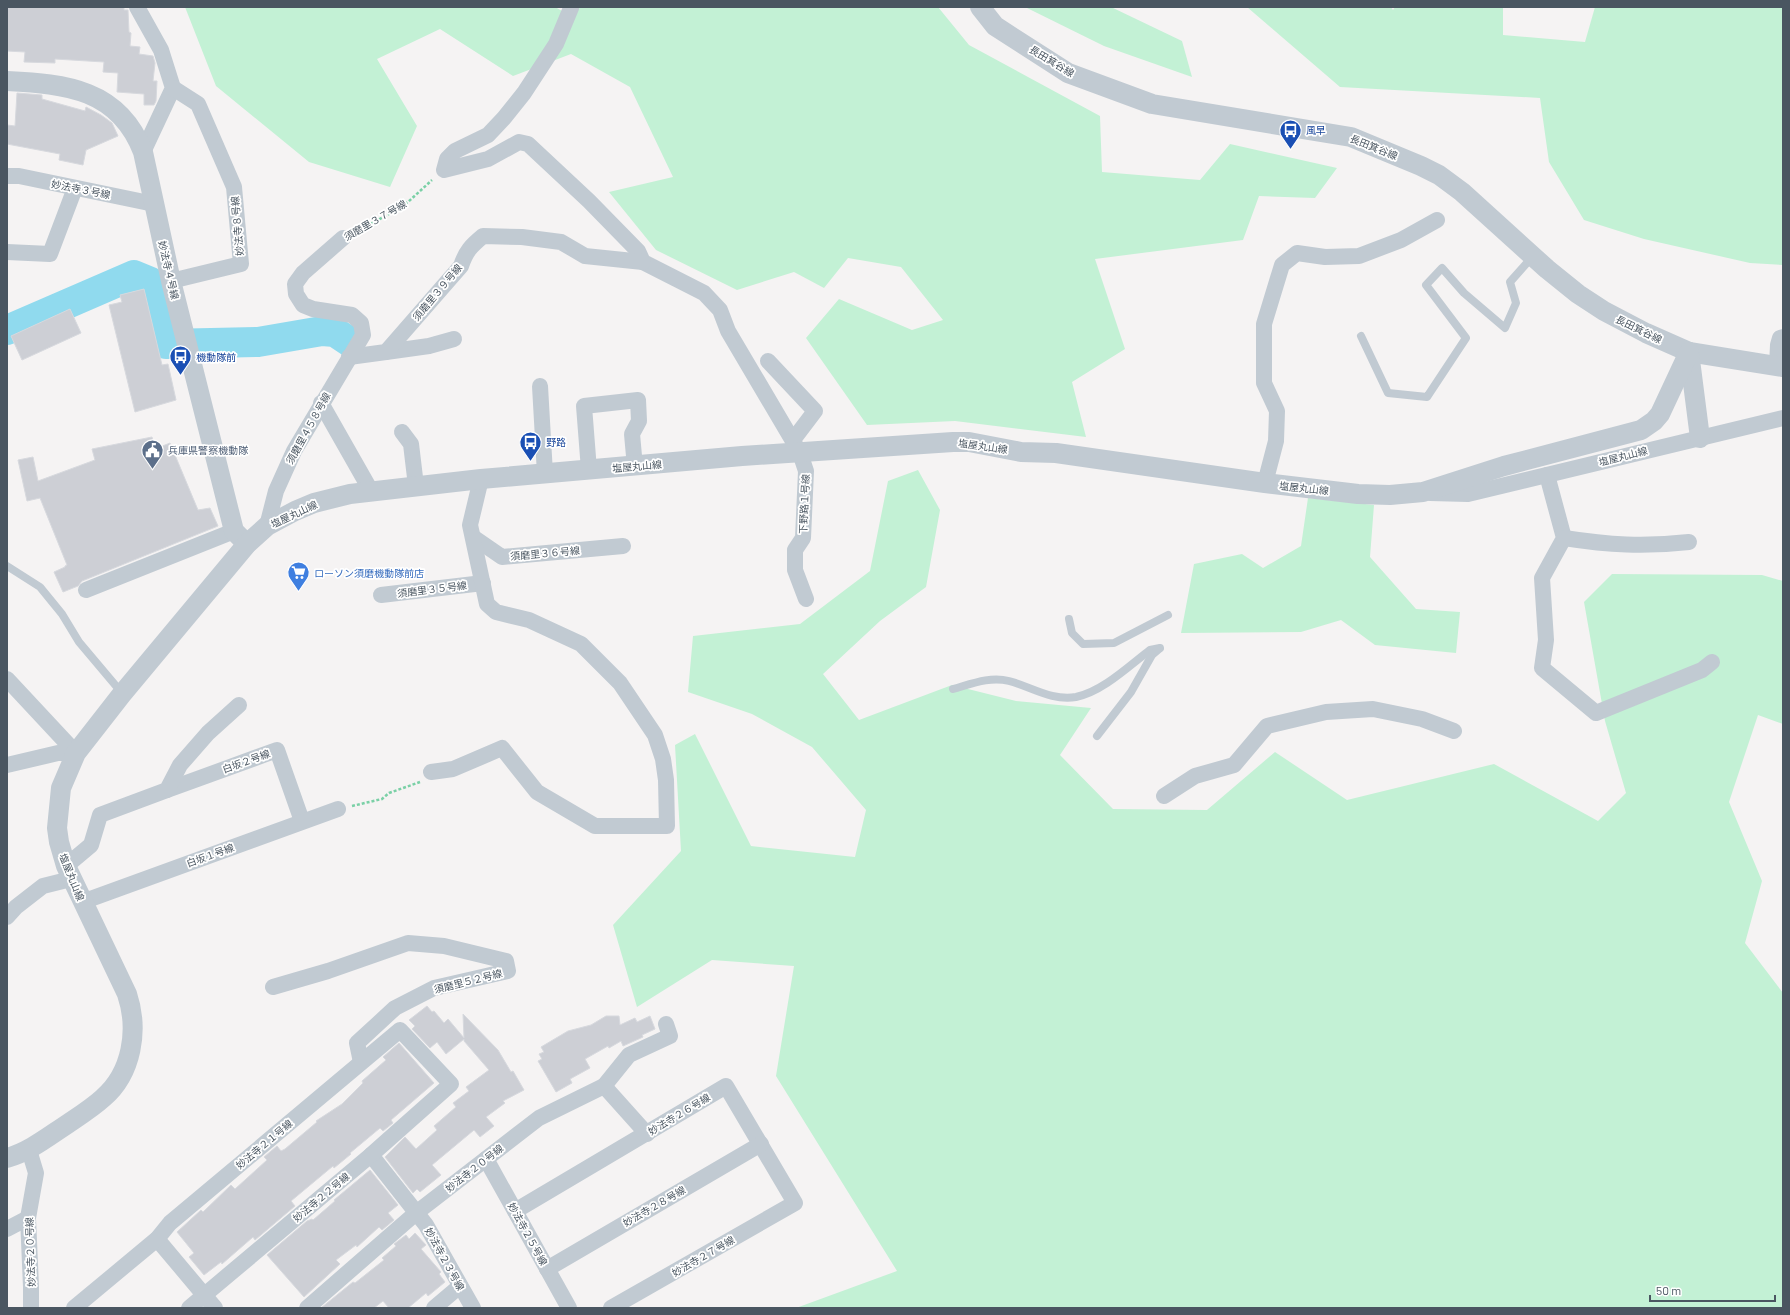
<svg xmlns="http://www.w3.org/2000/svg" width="1790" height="1315" font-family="Barlow,'Noto Sans JP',sans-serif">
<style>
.green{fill:#c3f1d5}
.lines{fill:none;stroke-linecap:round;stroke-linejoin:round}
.river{stroke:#90daee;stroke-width:30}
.building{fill:#cdcfd5;stroke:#d7d9de}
.path{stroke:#7ad0a6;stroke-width:2.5;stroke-dasharray:3 2;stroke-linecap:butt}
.service{stroke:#c1cad2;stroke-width:8}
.minor{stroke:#c1cad2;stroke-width:16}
.tertiary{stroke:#c1cad2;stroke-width:20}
.labels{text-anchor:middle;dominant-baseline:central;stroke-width:3.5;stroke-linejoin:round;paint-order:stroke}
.street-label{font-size:10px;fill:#4a5661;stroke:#fff}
.transit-label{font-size:10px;fill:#164399;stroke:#fff;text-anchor:start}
.service-label{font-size:10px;fill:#4e5e75;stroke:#fff;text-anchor:start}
.shop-label{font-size:10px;fill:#366cbe;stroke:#fff;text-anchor:start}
</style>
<rect width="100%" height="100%" fill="#f5f3f3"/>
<g class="green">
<path d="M185,7H555L573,17L580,7H938L969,45L1100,116L1102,172L1200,180L1230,144L1337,168L1315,198L1259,196L1243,240L1095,259L1125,349L1072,382L1086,437L955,421L867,425L806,338L839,299L912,330L943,320L901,267L848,258L824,288L794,272L737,290L656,250L609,192L673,177L630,87L571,54L513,76L440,29L377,59L417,126L390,187L309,162L216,86Z"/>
<path d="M1025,7H1111L1182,41L1192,77L1104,46Z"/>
<path d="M1247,7H1391L1393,10L1395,7H1503V35L1585,42L1595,7H1783V265L1750,263L1644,239L1584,220L1549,162L1540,98L1340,87Z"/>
<path d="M918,470L940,510L926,587L880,621L823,674L859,720L952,685L1016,701L1091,708L1060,755L1113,809L1207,810L1275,752L1347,800L1494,764L1598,821L1626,793L1605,721L1584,602L1612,574L1762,575L1783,581V724L1758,715L1729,802L1762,881L1745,943L1783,993V1308H796L897,1271L776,1076L794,966L712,960L637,1007L613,925L681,851L675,745L695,734L751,846L855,857L866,810L812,747L752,714L688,692L693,636L800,624L870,571L888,481Z"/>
<path d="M1308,498L1374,505L1370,557L1416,609L1460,612L1456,653L1375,645L1341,620L1301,632L1181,633L1194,564L1242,554L1263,568L1301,546Z"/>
</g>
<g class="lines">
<path class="river" d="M7,330L134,275L151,282L155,289L166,344L258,342L322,331L335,332L350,342"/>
</g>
<g class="building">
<path d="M7,7H124V10H128L129,32L131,33L130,46L140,47L139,54L153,56L155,63L153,81H157L156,101L154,105H144V94L117,92L118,73L103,72L104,62L55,59V63L24,62L25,52L7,51Z"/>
<path d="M17,93L42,95V99L85,111L86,107L101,115L112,123L118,136L86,150L83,165L59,160L60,154L7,144V125L15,126Z"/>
<path d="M144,289L162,365L168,364L176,400L135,412L109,305L122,302L120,295Z"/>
<path d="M70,309L81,333L22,360L11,336Z"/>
<path d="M152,437L155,449L170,443L198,510L210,508L218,526L82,581L78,586L63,592L54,572L65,567V566L67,565L40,498L27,501L18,460L33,457L38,481L95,460L92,449Z"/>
<path d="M427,1006L432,1012L434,1011L444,1023L448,1019L464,1038L463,1014L498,1050L511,1072L513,1071L524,1090L503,1101L505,1103L486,1117L494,1126L480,1137L474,1130L432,1165L441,1175L420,1192L417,1189L413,1193L385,1157L405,1137L416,1149L437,1130L434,1126L456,1107L453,1103L469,1091L466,1087L489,1070L464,1041V1039L446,1054L437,1042L430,1048L412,1029L415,1026L409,1020Z"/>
<path d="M606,1016H619L620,1025L635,1018L637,1022L650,1016L655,1029L642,1035L643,1037L623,1046L621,1041L609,1048L608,1046L585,1059L590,1068L570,1079L572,1083L556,1092L538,1061L542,1059L539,1054L544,1052L541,1047L568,1031L591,1025Z"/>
<path d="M399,1043L434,1083L391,1120L393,1123L383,1131L380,1128L350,1153L351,1154L334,1168L333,1166L291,1201L295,1206L255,1240L253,1237L222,1264L221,1262L204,1275L189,1257L194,1253L177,1232L201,1210L203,1212L231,1185L235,1189L267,1160L264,1157L277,1146L281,1151L285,1149L317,1122L316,1121L342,1104L363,1083L362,1081L386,1060L383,1057Z"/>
<path d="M370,1170L398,1205L388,1213L394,1220L382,1230L379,1227L357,1247L356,1245L336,1260L340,1264L304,1297L267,1255L307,1221L312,1219L313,1220L335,1201L334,1200Z"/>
<path d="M415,1233L426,1245L421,1249L441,1272L439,1274L445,1282L428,1296L426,1293L408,1308H389L383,1301L374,1308H321L353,1282L355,1283L384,1260L382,1258L396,1246L394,1244L406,1235L409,1239Z"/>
</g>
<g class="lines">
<g class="path">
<path d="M357,231L391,213L408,202L432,180"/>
<path d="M352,806L382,799L389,793L420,782"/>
</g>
<g class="service">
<path d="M1361,336L1388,393L1427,397L1466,338L1426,285L1442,268L1464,293L1505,328L1516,303L1510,282L1533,256"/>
<path d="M7,566L40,587L62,614L79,642L122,693"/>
<path d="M1069,619L1072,633L1083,644L1114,643L1168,615"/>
<path d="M953,689C971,684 990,676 1009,681C1032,687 1051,701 1076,697C1102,692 1129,666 1150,650L1160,648"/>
<path d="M1097,736L1131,692L1152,655L1159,649"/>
</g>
<g class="minor">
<path d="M137,7L161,50L173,88L143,152"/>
<path d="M570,7L571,8L556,44L524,93L504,118L488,135L455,151L447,159L444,170L488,159L519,142L528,144L589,201L638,251L643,262L704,293L720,310L728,331L800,453L806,471L803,538L795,550V570L806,599"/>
<path d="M7,176H19L154,204"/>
<path d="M7,252L50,254L75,188"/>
<path d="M171,281L241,264L234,187L198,104L173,88"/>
<path d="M386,352L429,346L454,339"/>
<path d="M349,357L386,352L461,266C466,251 471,246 483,236L522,237L561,242L585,256L643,262"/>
<path d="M768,361L815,411L793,440"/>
<path d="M1777,366L1778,345L1780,338L1783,337"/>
<path d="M540,386L545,474"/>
<path d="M321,403L371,491"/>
<path d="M402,432L411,444L416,486"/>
<path d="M589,470L584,406L638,400L639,421L632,434L635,467"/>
<path d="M1547,475L1564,538L1542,578L1546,640L1542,668L1596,713L1702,670L1712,662"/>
<path d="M1265,483L1276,441L1277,411L1264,383V324L1282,265L1297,253L1325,257L1359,256L1401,240L1437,220"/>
<path d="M1430,493L1468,494L1783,418"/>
<path d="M267,526L276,491L294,451L363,335L361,323L352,315L313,309L303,305L296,294L295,284L303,273L343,238"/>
<path d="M473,537L502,557L623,546"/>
<path d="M1564,538C1609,545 1644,547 1689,542"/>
<path d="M86,590L234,531"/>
<path d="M381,595L483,583"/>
<path d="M7,679L76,753"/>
<path d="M7,765L58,753H76"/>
<path d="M431,772L453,769L502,748L537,792L595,826H667L666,780L663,759L655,735L620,683L581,644L529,620L496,612L487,604L470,525L481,479"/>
<path d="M167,790L277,750L302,821"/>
<path d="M1164,796L1195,776L1234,765L1267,726L1326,712L1373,709L1422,719L1454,731"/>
<path d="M66,866L91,845L100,815L167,790L180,765L208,733L239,705"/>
<path d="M82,902L338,809"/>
<path d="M7,917L16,907L43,886L71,879"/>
<path d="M273,987L328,971L408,943L444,946L506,961L508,971L434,988L395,1008L357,1043L361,1062"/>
<path d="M604,1086L629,1055L670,1036L666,1024"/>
<path d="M29,1150L36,1173L28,1218L31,1287V1308"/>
<path d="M371,1155L426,1225L473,1308"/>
<path d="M486,1159L569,1308"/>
<path d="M515,1211L726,1086L795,1203L611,1308"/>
<path d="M7,1229L28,1218"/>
<path d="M157,1239L215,1308"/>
<path d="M547,1269L761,1144"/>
<path d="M74,1308L157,1239L170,1223L400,1030L451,1084L371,1155L189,1308"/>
<path d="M307,1308L416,1213L539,1118L604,1086L647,1134"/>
<path d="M434,1308L460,1286"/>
</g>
<g class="tertiary">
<path d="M980,7L995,26L1068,73L1152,104L1351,137L1421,166L1439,175L1462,192L1547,269L1578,294L1604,311L1646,333L1689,352L1783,367"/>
<path d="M7,81C66,84 119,89 143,152L171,281L234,531L247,544"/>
<path d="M1689,352L1700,438"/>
<path d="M7,1158C28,1152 45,1139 63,1127C76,1118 91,1109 103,1098C132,1073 139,1030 127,994L66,866L59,842L57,828L61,788L76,753L122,694L247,544L267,526L295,511L314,503L350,494L481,479L742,456L953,442H969L1021,452L1056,453L1265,483L1358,494L1390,495L1423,492L1504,466L1641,430L1654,421L1660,414L1689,352"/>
</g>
</g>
<defs>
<symbol id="bus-pin" viewBox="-11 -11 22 30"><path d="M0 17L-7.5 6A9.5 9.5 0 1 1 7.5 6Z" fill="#1a4fb4" stroke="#fff"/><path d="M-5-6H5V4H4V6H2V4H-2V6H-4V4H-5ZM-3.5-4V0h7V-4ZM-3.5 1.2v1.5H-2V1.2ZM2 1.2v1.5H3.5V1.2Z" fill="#fff"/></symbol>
<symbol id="civic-pin" viewBox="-11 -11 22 30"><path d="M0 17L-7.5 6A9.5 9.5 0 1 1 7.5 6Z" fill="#5c6f8a" stroke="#fff"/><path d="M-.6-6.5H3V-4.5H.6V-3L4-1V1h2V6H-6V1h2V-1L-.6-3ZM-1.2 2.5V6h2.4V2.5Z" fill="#fff"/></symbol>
<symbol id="supermarket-pin" viewBox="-11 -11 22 30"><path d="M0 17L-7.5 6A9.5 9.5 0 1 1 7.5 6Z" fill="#3f7fe0" stroke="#fff"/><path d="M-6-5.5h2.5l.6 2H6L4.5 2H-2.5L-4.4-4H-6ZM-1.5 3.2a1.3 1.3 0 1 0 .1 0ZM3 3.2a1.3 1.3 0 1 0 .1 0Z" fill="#fff"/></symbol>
</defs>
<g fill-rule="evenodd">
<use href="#bus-pin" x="1278" y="118" width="25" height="34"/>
<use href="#bus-pin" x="168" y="344" width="25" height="34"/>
<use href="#bus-pin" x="518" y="430" width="25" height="34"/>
<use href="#civic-pin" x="140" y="438" width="25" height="34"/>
<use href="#supermarket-pin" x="286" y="560" width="25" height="34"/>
</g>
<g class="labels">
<g class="street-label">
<text transform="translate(1052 61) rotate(31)">長田箕谷線</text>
<text transform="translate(1374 147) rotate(22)">長田箕谷線</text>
<text transform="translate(81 189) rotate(11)">妙法寺３号線</text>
<text transform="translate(375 220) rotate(-30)">須磨里３７号線</text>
<text transform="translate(237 226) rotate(-95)">妙法寺８号線</text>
<text transform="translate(169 270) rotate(77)">妙法寺４号線</text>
<text transform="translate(437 292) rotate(-50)">須磨里３９号線</text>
<text transform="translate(1639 329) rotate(26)">長田箕谷線</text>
<text transform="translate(308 428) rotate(-61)">須磨里４５８号線</text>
<text transform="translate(983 446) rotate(8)">塩屋丸山線</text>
<text transform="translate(1623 456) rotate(-14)">塩屋丸山線</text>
<text transform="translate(637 466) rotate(-5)">塩屋丸山線</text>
<text transform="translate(1304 488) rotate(6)">塩屋丸山線</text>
<text transform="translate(804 504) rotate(-87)">下野路１号線</text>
<text transform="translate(294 514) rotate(-25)">塩屋丸山線</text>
<text transform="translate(545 553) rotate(-5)">須磨里３６号線</text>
<text transform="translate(432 589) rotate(-7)">須磨里３５号線</text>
<text transform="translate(246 761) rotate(-20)">白坂２号線</text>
<text transform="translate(210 855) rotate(-20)">白坂１号線</text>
<text transform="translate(72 877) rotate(68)">塩屋丸山線</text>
<text transform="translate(468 981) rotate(-14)">須磨里５２号線</text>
<text transform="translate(679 1114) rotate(-31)">妙法寺２６号線</text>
<text transform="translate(264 1144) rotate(-40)">妙法寺２１号線</text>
<text transform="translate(474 1168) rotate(-38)">妙法寺２０号線</text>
<text transform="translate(321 1197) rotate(-40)">妙法寺２２号線</text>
<text transform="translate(654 1206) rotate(-30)">妙法寺２８号線</text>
<text transform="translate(528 1234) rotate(61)">妙法寺２５号線</text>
<text transform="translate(30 1252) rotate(-92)">妙法寺２０号線</text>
<text transform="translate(703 1256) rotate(-30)">妙法寺２７号線</text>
<text transform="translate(445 1259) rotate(61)">妙法寺２３号線</text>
</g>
<g class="transit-label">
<text x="1306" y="130">風早</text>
<text x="196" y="357">機動隊前</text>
<text x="546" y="442">野路</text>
</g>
<g class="service-label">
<text x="168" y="450">兵庫県警察機動隊</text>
</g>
<g class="shop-label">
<text x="314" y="573">ローソン須磨機動隊前店</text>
</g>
</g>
<rect width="1790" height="1315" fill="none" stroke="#4a5661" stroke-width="16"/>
<path d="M1650 1295v6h125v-6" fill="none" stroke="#4a5661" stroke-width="2"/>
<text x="1656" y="1295" font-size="12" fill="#4a5661" stroke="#ffffff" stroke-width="3" paint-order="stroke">50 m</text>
</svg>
